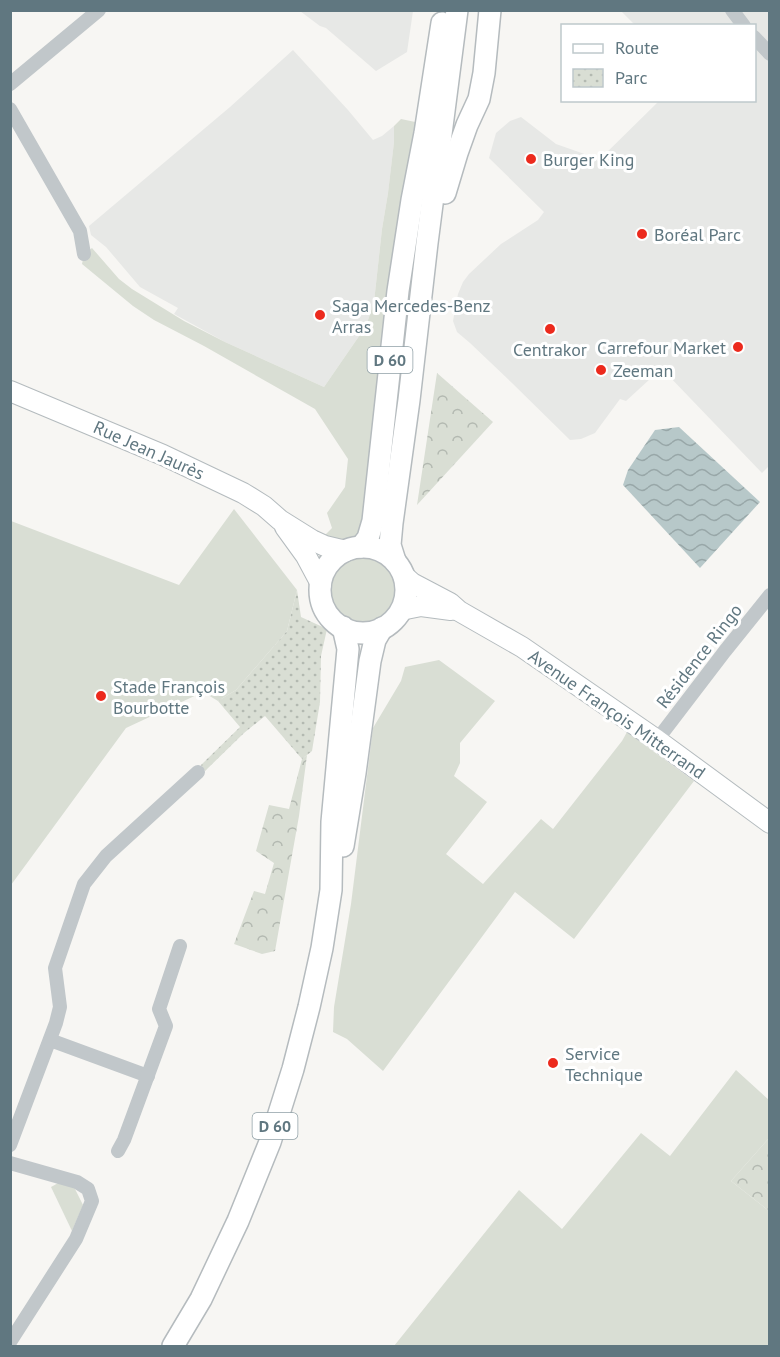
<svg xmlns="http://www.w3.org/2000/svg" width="780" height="1357" font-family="'PT Sans',sans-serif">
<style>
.built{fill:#e7e8e6}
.green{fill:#d9ded4}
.forest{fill:url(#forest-crowns)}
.park{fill:url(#park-dots)}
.water{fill:url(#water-waves)}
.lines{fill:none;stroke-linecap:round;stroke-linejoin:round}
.secondary-casing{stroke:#b4bbbe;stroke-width:22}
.primary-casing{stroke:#b5bbbe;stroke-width:24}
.street{stroke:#c1c7ca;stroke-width:14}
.secondary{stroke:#fff;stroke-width:20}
.primary{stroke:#fff;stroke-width:21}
.poi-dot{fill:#ec2a1d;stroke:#fff;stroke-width:2}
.labels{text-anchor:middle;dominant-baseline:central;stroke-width:6;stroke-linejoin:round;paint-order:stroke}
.shield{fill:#fff;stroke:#90a0a6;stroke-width:1.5}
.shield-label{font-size:16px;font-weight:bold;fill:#607780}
.poi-label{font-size:18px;fill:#607780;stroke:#fff;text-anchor:start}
.street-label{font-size:18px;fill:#607780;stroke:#fff}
</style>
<defs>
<pattern id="forest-crowns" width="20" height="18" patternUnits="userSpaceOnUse" patternTransform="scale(1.5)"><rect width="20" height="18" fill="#d9ded4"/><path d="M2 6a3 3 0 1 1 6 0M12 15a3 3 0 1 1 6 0" fill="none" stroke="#b3b9b1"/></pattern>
<pattern id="park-dots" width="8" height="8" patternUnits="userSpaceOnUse" patternTransform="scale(1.5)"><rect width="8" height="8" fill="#d9ded4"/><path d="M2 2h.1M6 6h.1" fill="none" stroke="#b3b9b1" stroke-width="1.8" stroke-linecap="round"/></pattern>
<pattern id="water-waves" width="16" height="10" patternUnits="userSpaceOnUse" patternTransform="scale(1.5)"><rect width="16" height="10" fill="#b7c8c9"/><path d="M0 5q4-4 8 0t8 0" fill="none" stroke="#98a7a8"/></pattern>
</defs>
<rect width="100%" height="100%" fill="#f7f6f3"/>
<g class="built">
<path d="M300,11H413L407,52L376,71L326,28L320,26Z"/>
<path d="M621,11H769L770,465L762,473L666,373L650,379L626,401L620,399L595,433L581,439L570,440L512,383L470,343L457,332L453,321L458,294L463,282L469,274L501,244L538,220L544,212L489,158L496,133L510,121L521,117L556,144L593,157L598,161L659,101L754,100V26L635,25Z"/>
<path d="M293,50L348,110L373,140L382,136L394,126V142L388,193L382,229L374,302L366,326L324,387L225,342L174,314L178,308L140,287L106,247L91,235L89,226L230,107Z"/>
</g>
<g class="green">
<path d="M401,119L420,123L361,534C344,547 341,544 321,539L332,528L327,513L345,487L348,459L315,409L204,346L154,320L133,306L82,264L84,254L92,248L119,279L132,289L184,321L225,342L324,387L366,326L374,302L382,229L388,193L394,142V126Z"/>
<path d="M234,509L297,590L287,631L236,690L218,701L203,692L126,728L11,885V521L179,585Z"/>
<circle cx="363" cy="591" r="34"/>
<path d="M439,660L495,701L460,743V763L454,776L487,802L446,854L483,884L541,819L553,829L622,741L627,732L694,781L574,939L515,892L383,1071L347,1039L333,1032L334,1007L351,904L373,728L401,681L405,667Z"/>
<path d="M736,1070L769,1100V1138L731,1181L769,1211V1346H394L519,1190L562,1229L641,1133L670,1156Z"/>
<path d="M60,1182L74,1187L83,1205L72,1231L51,1187Z"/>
</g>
<g class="forest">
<path d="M437,373L493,422L417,505Z"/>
<path d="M307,755L299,816L275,951L262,954L234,944L254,891L265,894L274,863L256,851L269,805L289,809L302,759Z"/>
<path d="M769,1138V1211L731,1181Z"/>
</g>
<path class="park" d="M297,590L301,617L327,629L321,656L320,702L312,751L302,759L265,716L244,733L205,771L201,765L240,727L218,701L236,690L287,631Z"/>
<path class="water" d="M679,427L760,502L700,568L623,485L628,470L655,430Z"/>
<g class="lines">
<defs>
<g id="secondary">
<path d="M10,391L163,455L243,493L264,506L280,520L312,540L325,546L346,551"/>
<path d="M285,527L306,556L321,584"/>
<path d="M403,575L412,583L450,603L459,611L522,647L657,740L770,823"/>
<path d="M401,610L421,606L451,610"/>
</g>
<g id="primary">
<path d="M445,193L457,153L467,125L479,99L484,73L490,10"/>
<path d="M361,547L368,538L373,521L398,291L412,200L425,133L442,23"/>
<circle cx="363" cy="590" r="43"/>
<path d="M395,561L390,545L392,523L409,400L427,243L457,10"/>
<path d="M343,846L355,773L370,661L375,640L382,628"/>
<path d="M173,1346L201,1299L238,1221L270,1142L293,1069L309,1007L322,948L331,890L332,822L348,649L343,627"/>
</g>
</defs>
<use href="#secondary" class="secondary-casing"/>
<use href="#primary" class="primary-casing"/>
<g class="street">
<path d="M732,10L744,26"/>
<path d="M754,37L770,54"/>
<path d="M10,84L99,10"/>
<path d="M10,109L80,231L84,254"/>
<path d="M657,740L725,651L770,595"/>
<path d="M50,1040L148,1076"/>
<path d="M10,1145L56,1023L60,1007L55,968L84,884L106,856L198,772"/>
<path d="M118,1151L124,1140L166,1026L159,1009L180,946"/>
<path d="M10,1163L77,1182L88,1189L92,1201L76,1239L10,1342"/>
</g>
<use href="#secondary" class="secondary"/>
<use href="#primary" class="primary"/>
</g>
<g class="poi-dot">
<circle cx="531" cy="159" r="6"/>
<circle cx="642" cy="234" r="6"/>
<circle cx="320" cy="315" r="6"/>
<circle cx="550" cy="329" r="6"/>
<circle cx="738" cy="347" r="6"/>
<circle cx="601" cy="370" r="6"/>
<circle cx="101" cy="696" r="6"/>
<circle cx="553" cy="1063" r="6"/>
</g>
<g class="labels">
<g class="shield">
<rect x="367.5" y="347" width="45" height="26" rx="4.5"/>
<rect x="252.5" y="1113" width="45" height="26" rx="4.5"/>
</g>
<g class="shield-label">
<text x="390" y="360">D 60</text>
<text x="275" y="1126">D 60</text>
</g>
<g class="poi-label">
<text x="543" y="159">Burger King</text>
<text x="654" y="234">Boréal Parc</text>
<text x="332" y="305">Saga Mercedes-Benz<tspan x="332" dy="21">Arras</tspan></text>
<text x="726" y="347" text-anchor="end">Carrefour Market</text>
<text x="550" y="349" text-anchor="middle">Centrakor</text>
<text x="613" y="370">Zeeman</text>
<text x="113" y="686">Stade François<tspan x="113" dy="21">Bourbotte</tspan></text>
<text x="565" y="1053">Service<tspan x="565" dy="21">Technique</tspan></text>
</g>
<g class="street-label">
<text transform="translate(149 450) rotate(24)">Rue Jean Jaurès</text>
<text transform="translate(699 656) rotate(-52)">Résidence Ringo</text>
<text transform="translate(617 714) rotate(35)">Avenue François Mitterrand</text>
</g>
</g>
<rect width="780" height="1357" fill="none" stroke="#607780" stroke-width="24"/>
<rect x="561" y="24" width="195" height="78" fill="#ffffff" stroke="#bfc9cc" stroke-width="1.5"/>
<rect x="573" y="44" width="30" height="9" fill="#ffffff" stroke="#bfc9cc" stroke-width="1.5"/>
<text x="615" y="54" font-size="18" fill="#607780">Route</text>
<rect x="573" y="69" width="30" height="18" fill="url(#park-dots)" stroke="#bfc9cc" stroke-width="1.5"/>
<text x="615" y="84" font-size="18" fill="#607780">Parc</text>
</svg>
